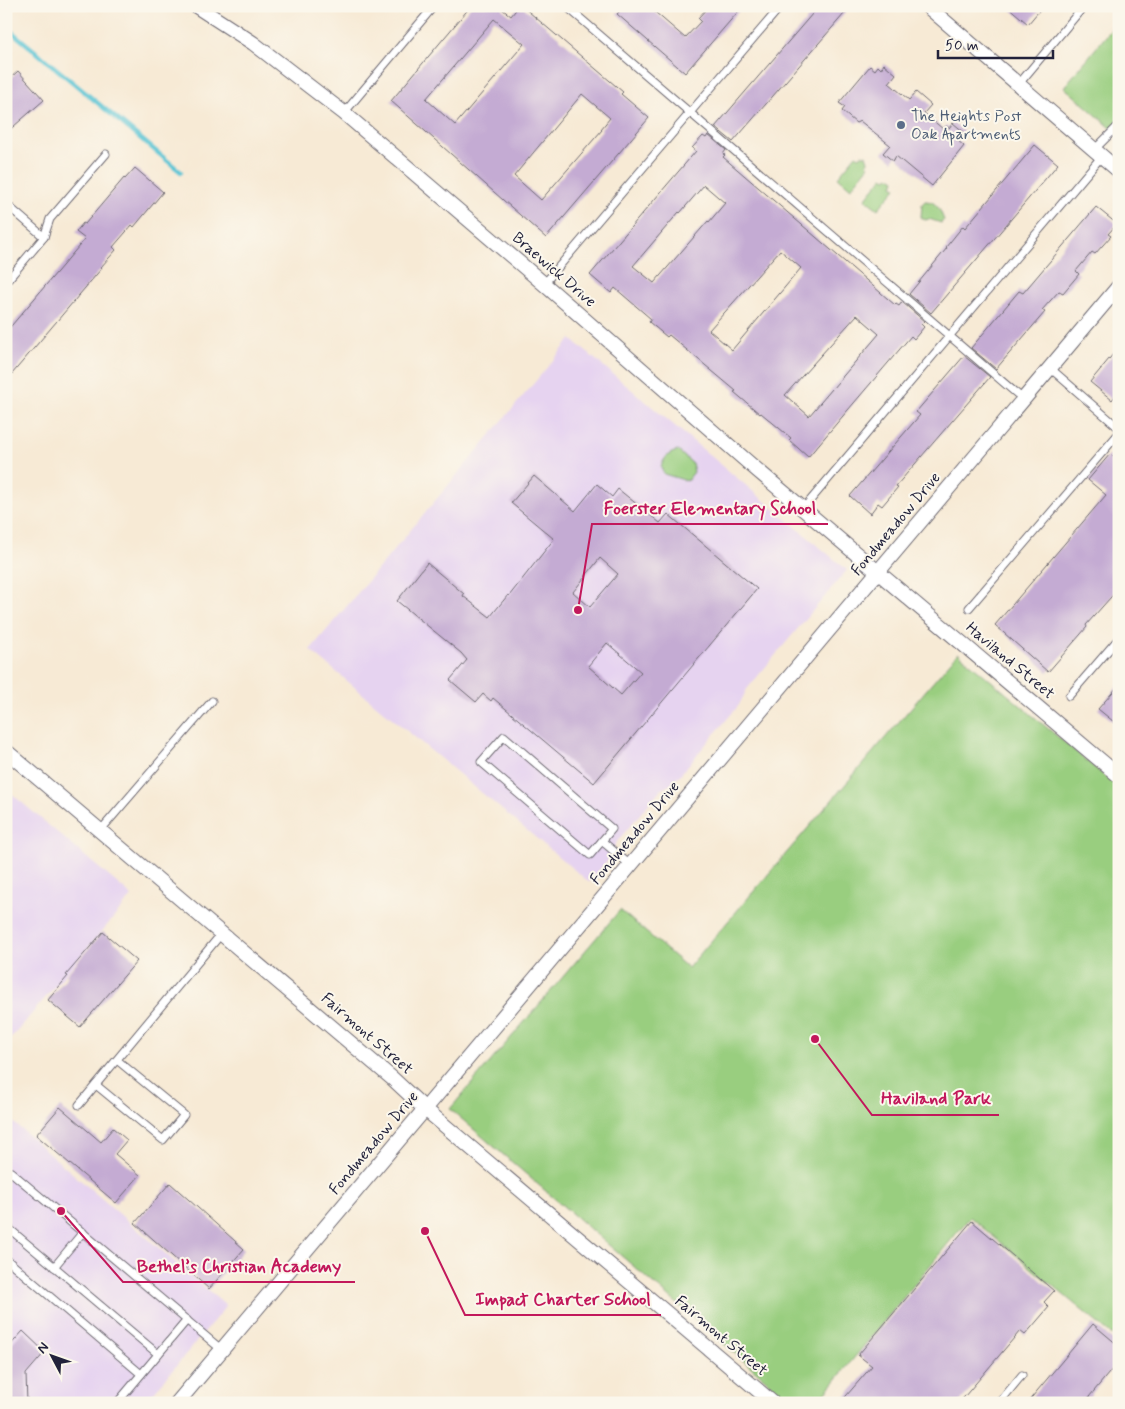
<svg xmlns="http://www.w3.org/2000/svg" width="1125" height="1409" font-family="Mynerve,sans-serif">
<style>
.built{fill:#e6d3f0}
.green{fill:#99ce7f;stroke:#5e785d}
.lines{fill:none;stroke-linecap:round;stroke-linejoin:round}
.stream{stroke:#59c4d4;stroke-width:4.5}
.building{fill:#c4abd3;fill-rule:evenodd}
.lane-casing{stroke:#6d6871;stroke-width:9}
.street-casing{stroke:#6d6871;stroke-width:16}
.lane{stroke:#fff;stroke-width:7}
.street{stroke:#fff;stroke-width:14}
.service-dot{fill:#5c6f8a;stroke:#fbf7ec;stroke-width:2}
.labels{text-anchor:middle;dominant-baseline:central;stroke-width:4;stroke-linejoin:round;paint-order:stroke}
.service-label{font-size:16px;fill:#4e5e75;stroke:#fbf7ec;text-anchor:start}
.street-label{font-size:16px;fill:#22223b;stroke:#fbf7ec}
.leader{fill:none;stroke:#c2185b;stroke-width:2}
.callout-dot{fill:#c2185b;stroke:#fbf7ec;stroke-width:2}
.callout-label{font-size:18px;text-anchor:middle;font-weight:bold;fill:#c2185b;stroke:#fbf7ec;stroke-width:4;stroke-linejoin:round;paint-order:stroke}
</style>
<rect width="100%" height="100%" fill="#fbf7ec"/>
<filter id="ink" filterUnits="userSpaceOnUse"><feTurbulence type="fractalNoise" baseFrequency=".02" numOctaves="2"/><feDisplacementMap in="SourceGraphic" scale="10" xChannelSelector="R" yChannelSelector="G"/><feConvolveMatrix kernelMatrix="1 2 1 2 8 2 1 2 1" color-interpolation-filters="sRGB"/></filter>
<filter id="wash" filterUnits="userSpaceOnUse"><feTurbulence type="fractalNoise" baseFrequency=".0096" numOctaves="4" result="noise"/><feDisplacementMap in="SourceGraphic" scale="20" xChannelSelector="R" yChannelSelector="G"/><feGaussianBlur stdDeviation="1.12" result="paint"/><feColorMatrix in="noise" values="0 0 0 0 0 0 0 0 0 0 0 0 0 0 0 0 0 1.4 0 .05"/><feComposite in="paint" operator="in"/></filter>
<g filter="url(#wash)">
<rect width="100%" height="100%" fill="#f7ead5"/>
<g class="built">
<path d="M571,339L847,570L747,689L739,705L673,783L660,790L615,844L610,858L589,882L310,650Z"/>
<path d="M6,789L132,896L6,1044Z"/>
<path d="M6,1116L226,1306L145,1403H6Z"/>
</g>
<g class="green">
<path d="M1119,20V135L1064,87Z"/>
<path d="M856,155L859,157L862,155H866L868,160L867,164L869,166L851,188L838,177Z"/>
<path d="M883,177L886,179L889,177L892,178L895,180L893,186L896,188L878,209L865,199Z"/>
<path d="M925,201C937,201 940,210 944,220L941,223L929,219L925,220L921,217L922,204Z"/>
<path d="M678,451L692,463L694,472L687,481L664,474L661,467C664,458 668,453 678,451Z"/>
<path d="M958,653L1119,788V1341L970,1217L817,1403H793L450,1109L620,910L688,968Z"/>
</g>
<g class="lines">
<path class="stream" d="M6,27L181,172"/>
</g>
<g id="blocks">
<g class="building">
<path d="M471,6H505L502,9L511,16L519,6H522L623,92L621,94L649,118L546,238L391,101ZM494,19L524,44L455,125L426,99ZM582,94L610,118L601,129L602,130L541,200L514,176Z"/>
<path d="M624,6H648L685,38L701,21L698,18L709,6H743L685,73L617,14Z"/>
<path d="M819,6H851L733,142L715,127Z"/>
<path d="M1007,6H1043L1028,24Z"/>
<path d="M884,64L896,74L889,83L909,100L916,92L931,105L924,113L943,129L946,126L949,128L953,123L964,132L957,140L964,146L932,186L896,156L893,161L883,153L890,145L860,121L856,123L842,111L845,107L839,103L870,66L875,70L878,66L881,69Z"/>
<path d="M18,71L44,100L6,133V82Z"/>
<path d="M708,135L726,150L723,154L725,155L723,157L895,305L896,304L899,306L902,302L924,321L921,324L924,327L914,339L911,336L808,457L789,440L791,438L761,413L760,414L734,392L736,391L699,360L669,335L667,337L649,322L651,319L615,288L611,293L590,275L696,151L692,148L703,136L706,138ZM704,185L725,203L709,222L708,221L654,283L633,266L679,212L680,213ZM780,250L801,268L732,350L709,330ZM857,315L879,334L809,416L785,395Z"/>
<path d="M1035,145L1058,164L931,313L909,294L947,248L946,247L963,226L965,228Z"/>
<path d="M135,168L163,192L134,227L132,225L113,247L116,250L101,267L102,268L6,381V332L85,239L76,232L83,223L85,224L124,178L125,179Z"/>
<path d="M1096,207L1117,224L1108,234L1111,236L1095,254L1092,252L1076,271L1079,274L1063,293L1059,291L1042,310L1045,312L996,369L971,348L1019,291L1023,293Z"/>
<path d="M1119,347V391L1112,400L1090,382Z"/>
<path d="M964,356L990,377L896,486L898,487L882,506L878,503L870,514L850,496L920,415L916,412Z"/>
<path d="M1110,454L1119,462V588L1086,625L1087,627L1048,672L995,625L1106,495L1088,480Z"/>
<path d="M534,476L575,511L597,484L612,497L618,489L660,523L668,514L757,589L594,783L493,698L491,701L483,694L476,702L450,680L467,660L461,653L397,601L427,563L464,594L463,596L490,617L508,595L509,596L554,539L511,503ZM600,558L618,574L590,607L573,592ZM607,643L641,672L621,695L588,666Z"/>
<path d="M1119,685V726L1098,709Z"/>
<path d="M103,932L137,961L80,1027L48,1000L68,976L66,975Z"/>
<path d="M60,1107L101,1142L113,1128L127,1140L115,1154L140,1175L116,1203L36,1135Z"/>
<path d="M170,1183L244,1249L209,1289L135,1223Z"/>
<path d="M972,1221L1054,1291L1044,1302L1049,1307L1025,1335L1020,1331L959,1403H840L872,1366L858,1355Z"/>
<path d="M1093,1324L1119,1346V1361L1084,1403H1027Z"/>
<path d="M23,1331L45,1352L26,1374L27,1403H6V1350Z"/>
</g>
</g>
</g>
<g filter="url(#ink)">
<use href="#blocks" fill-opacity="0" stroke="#6d6871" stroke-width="1"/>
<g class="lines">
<defs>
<g id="lane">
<path d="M566,6L1024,400"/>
<path d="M1018,85L1084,6"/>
<path d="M344,113L434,6"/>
<path d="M1094,150L1119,125"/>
<path d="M6,204L44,237"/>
<path d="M6,282L44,237L50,219L106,154"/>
<path d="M544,284L781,6"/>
<path d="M1050,368L1119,428"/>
<path d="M803,509L1102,156"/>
<path d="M969,608L1119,433"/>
<path d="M1069,696L1119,638"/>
<path d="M504,736L612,829L590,855L481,762Z"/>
<path d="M100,831L212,701"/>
<path d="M602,841L630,865"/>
<path d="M96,1085L163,1140L184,1115L117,1060"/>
<path d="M79,1105L222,933"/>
<path d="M6,1177L11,1172L222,1350"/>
<path d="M6,1226L158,1354"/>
<path d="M6,1259L141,1374"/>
<path d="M54,1267L83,1232"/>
<path d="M117,1403L187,1320"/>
<path d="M999,1403L1022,1375"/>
</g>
<g id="street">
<path d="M196,6L253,43L344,113L544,284L750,464L1119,776"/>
<path d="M927,6L1119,171"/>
<path d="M6,751L393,1079L425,1109L773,1403"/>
<path d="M177,1403L1119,286"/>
</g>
</defs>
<use href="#lane" class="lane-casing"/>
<use href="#street" class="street-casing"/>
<use href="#lane" class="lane"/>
<use href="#street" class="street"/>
</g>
</g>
<circle class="service-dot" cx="901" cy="125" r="5"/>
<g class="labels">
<g class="service-label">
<text x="911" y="116">The Heights Post<tspan x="911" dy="18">Oak Apartments</tspan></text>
</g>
<g class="street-label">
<text transform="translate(554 270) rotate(41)">Braewick Drive</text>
<text transform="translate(896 524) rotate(-50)">Fondmeadow Drive</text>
<text transform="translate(1010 661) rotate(40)">Haviland Street</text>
<text transform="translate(635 833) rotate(-50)">Fondmeadow Drive</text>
<text transform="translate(367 1034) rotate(41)">Fairmont Street</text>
<text transform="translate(374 1143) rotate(-50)">Fondmeadow Drive</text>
<text transform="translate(721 1336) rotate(40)">Fairmont Street</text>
</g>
</g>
<path class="leader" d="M578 610L592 524H828M815 1039L872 1115H999M61 1211L123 1282H355M425 1231L465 1315H661"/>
<g class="callout-dot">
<circle cx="578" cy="610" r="5"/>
<circle cx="815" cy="1039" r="5"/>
<circle cx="61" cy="1211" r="5"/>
<circle cx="425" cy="1231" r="5"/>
</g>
<g class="callout-label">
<text x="710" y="514">Foerster Elementary School</text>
<text x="936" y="1104">Haviland Park</text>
<text x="239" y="1272">Bethel’s Christian Academy</text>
<text x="563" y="1305">Impact Charter School</text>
</g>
<rect width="1125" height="1409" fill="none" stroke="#fbf7ec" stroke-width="25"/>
<g transform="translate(52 1356) rotate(311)" stroke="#fbf7ec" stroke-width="4" paint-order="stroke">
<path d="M0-4L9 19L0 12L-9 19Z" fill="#22223b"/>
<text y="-8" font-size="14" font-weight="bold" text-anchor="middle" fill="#22223b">N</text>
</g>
<path d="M938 50v8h115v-8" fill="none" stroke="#22223b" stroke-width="2.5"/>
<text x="945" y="50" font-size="15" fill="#22223b" stroke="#fbf7ec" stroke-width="4" paint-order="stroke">50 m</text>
</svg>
